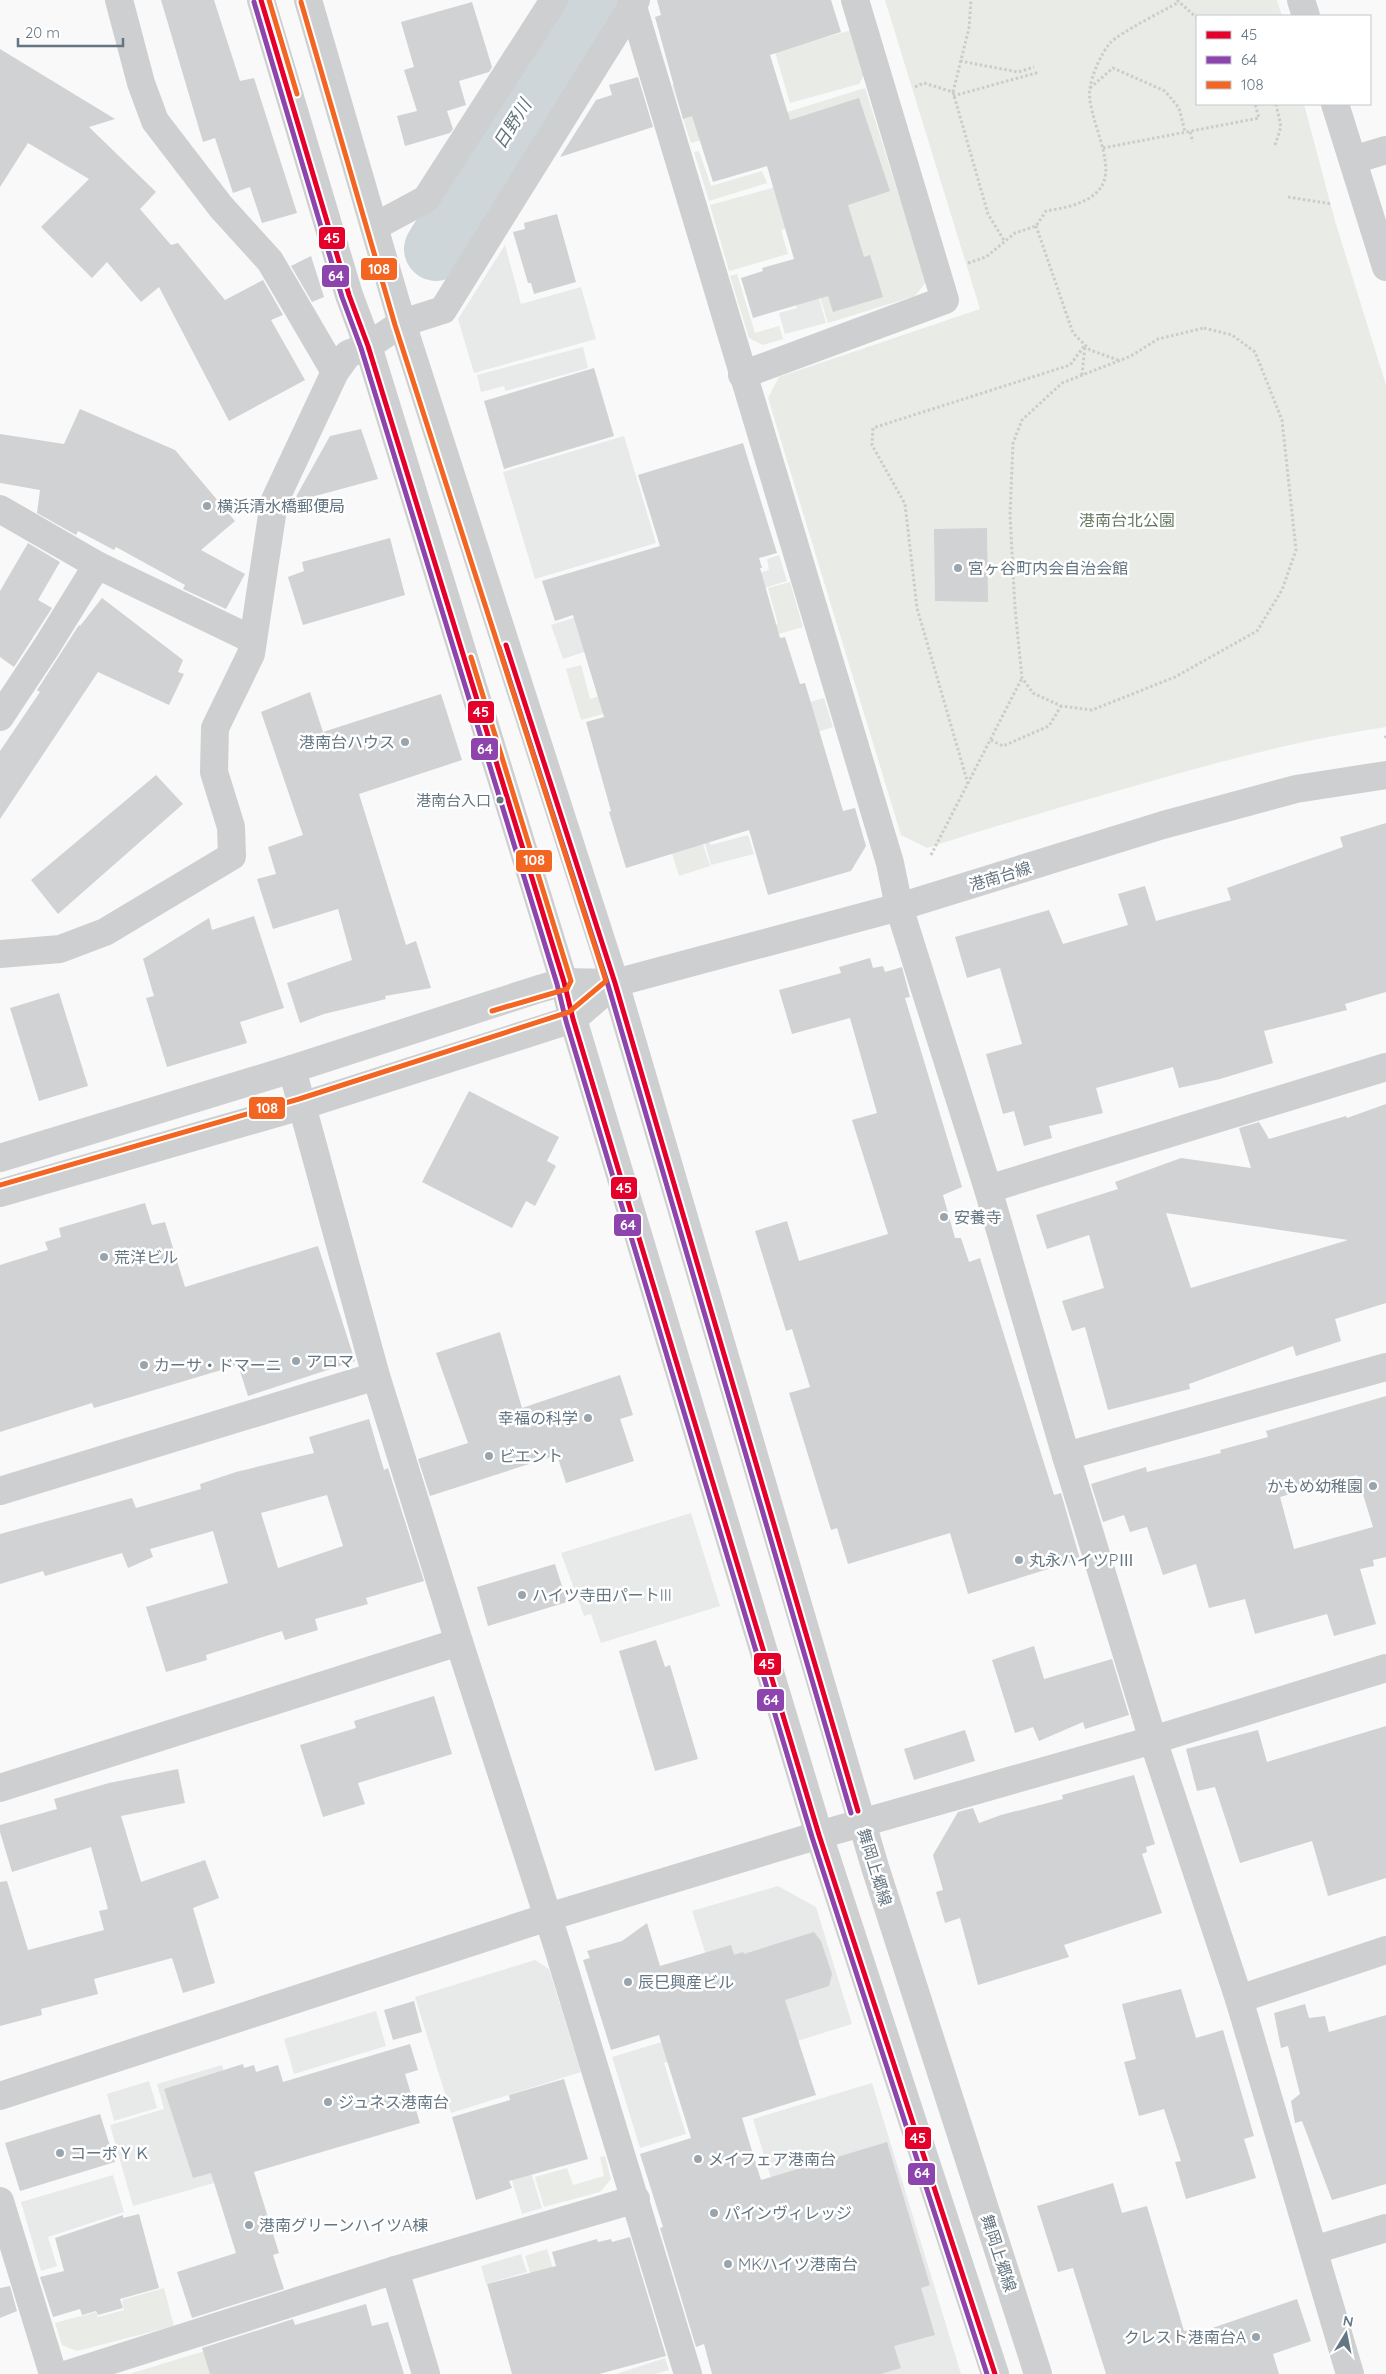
<svg xmlns="http://www.w3.org/2000/svg" width="1386" height="2374" font-family="Quicksand,'Noto Sans JP',sans-serif">
<style>
.built{fill:#e8e9e9}
.green{fill:#e8ebe6}
.lines{fill:none;stroke-linecap:round;stroke-linejoin:round}
.river{stroke:#ced6d9;stroke-width:64}
.building{fill:#d0d2d3;fill-rule:evenodd}
.path{stroke:#cbcccd;stroke-width:3;stroke-dasharray:2.5 2.5;stroke-linecap:butt}
.minor{stroke:#cecfd0;stroke-width:28}
.tertiary{stroke:#cecfd0;stroke-width:28}
.bus-1-casing{stroke:#fff;stroke-width:9}
.bus-2-casing{stroke:#fff;stroke-width:9}
.bus-3-casing{stroke:#fff;stroke-width:9}
.bus-1{stroke:#e4002b;stroke-width:5}
.bus-2{stroke:#8e44ad;stroke-width:5}
.bus-3{stroke:#f26522;stroke-width:5}
.poi-dot{fill:#99a4ac;stroke:#fff;stroke-width:2}
.bus-dot{fill:#657683;stroke:#fff;stroke-width:2}
.labels{text-anchor:middle;dominant-baseline:central;stroke-width:5;stroke-linejoin:round;paint-order:stroke}
.bus-label{font-size:15px;fill:#657683;stroke:#fff;text-anchor:end}
.poi-label{font-size:16px;fill:#657683;stroke:#fff;text-anchor:start}
.park-label{font-size:16px;fill:#687a64;stroke:#fff}
.street-label{font-size:16px;fill:#657683;stroke:#fff}
.water-label{font-size:18px;font-style:italic;fill:#60757c;stroke:#fff}
.line-badge{stroke:#fff;stroke-width:2}
.badge-label{font-size:14px;text-anchor:middle;font-weight:bold;fill:#fff}
</style>
<rect width="100%" height="100%" fill="#f9f9f9"/>
<g class="built">
<path d="M505,245L521,304L581,287L596,339L474,373L458,319Z"/>
<path d="M807,256L826,323L785,334L779,313L797,308L795,303Z"/>
<path d="M583,347L588,368L505,391L504,386L481,392L477,375Z"/>
<path d="M624,436L656,543L535,579L503,472Z"/>
<path d="M779,555L787,581L720,601L716,586L769,570L767,559Z"/>
<path d="M609,607L620,640L563,659L551,625Z"/>
<path d="M824,698L833,727L808,735L799,705Z"/>
<path d="M748,835L754,854L711,865L704,840L708,839L711,845Z"/>
<path d="M691,1513L720,1606L601,1643L591,1614L584,1616L561,1553Z"/>
<path d="M778,1886L816,1907L852,2024L739,2059L692,1911Z"/>
<path d="M535,1960L549,1969L581,2072L451,2113L415,1997Z"/>
<path d="M376,2011L386,2046L294,2074L284,2039Z"/>
<path d="M685,2035L691,2055L664,2063L686,2134L640,2148L612,2057Z"/>
<path d="M222,2065L253,2172L133,2206L110,2125L164,2109L157,2084Z"/>
<path d="M149,2081L157,2108L114,2121L107,2094Z"/>
<path d="M872,2083L901,2177L961,2374H831L753,2119Z"/>
<path d="M509,2101L542,2208L522,2214L499,2137Z"/>
<path d="M113,2175L124,2212L48,2237L57,2266L41,2271L21,2202Z"/>
<path d="M521,2254L527,2272L486,2284L481,2266Z"/>
<path d="M665,2358L669,2370L655,2374H616Z"/>
</g>
<g class="green">
<path d="M885,0H1277L1282,16H1197V104H1304L1335,221L1386,385V727C1297,740 1210,764 1124,789C1058,808 992,827 927,848L901,835L768,398L779,377L980,309Z"/>
<path d="M852,30L864,75L859,84L790,103L775,52Z"/>
<path d="M688,80L765,119L865,88L926,282L915,296L828,323L765,120L691,143L672,85Z"/>
<path d="M699,151L711,186L762,171L767,183L709,201L694,152Z"/>
<path d="M783,185L795,226L781,230L788,254L729,271L710,205Z"/>
<path d="M737,274L755,333L779,326L783,339L763,345L749,338L730,276Z"/>
<path d="M790,582L803,627L772,636L770,627L778,624L768,588Z"/>
<path d="M581,665L590,699L610,693L697,688L581,720L566,669Z"/>
<path d="M702,841L710,866L679,876L671,850Z"/>
<path d="M605,2156L611,2179L600,2192L544,2207L535,2177L567,2168L573,2185L604,2176L600,2157Z"/>
<path d="M547,2249L562,2297L549,2334L525,2256Z"/>
<path d="M164,2288L174,2326L77,2351L62,2345L55,2323L96,2312L98,2317L124,2310L122,2300Z"/>
<path d="M231,2343L240,2374H129Z"/>
</g>
<g class="lines">
<path class="river" d="M436,249L589,0"/>
</g>
<g class="building">
<path d="M161,0H214L240,81L254,78L297,213L262,223L250,187L233,193L215,138L203,142Z"/>
<path d="M657,0H831L841,32L770,55L790,120L859,98L890,191L848,205L864,257L870,255L883,297L833,312L828,296L753,318L741,278L763,271L762,268L794,259L767,166L713,182L692,116L683,119L655,17L661,15Z"/>
<path d="M472,2L492,67L489,72L459,81L466,105L447,111L453,129L450,133L405,146L397,116L417,111L404,70L414,67L401,22Z"/>
<path d="M0,49L115,119L89,127L156,192L140,209L171,245L178,243L225,300L263,280L283,315L271,320L305,380L229,421L159,287L141,302L107,262L92,278L41,227L89,179L28,143L0,187Z"/>
<path d="M638,77L653,127L560,157L596,100L612,95L609,85Z"/>
<path d="M557,214L576,282L534,294L531,283H528L513,232L525,229L524,223Z"/>
<path d="M311,256L324,297L312,302L291,266Z"/>
<path d="M594,368L614,436L504,469L484,401Z"/>
<path d="M80,409L175,450L235,521L201,550L245,574L226,609L183,589L185,585L116,547L114,550L78,531L76,535L37,513L40,490L0,483V434L64,444Z"/>
<path d="M361,429L378,479L293,502L330,436Z"/>
<path d="M743,443L777,553L759,558L762,568H760L780,638L785,637L800,684L805,683L843,811L855,808L866,846L851,871L768,895L749,830L626,868L609,812L611,811L586,722L604,717L573,615L555,621L542,581L660,546L638,475Z"/>
<path d="M987,528L988,602L935,601L934,529Z"/>
<path d="M390,538L405,595L303,625L288,577L304,571L302,562Z"/>
<path d="M28,543L60,562L38,600L52,608L14,667L0,657V591Z"/>
<path d="M102,598L183,660L178,672L184,674L169,705L98,672L0,819V751L40,692L37,690L41,684L79,625L80,626Z"/>
<path d="M310,692L323,732L441,694L462,760L359,794L406,945L416,941L431,988L385,996L386,999L324,1014L300,1023L287,983L352,960L338,909L273,929L257,879L276,874L268,847L303,835L261,712Z"/>
<path d="M156,775L183,804L58,914L31,880Z"/>
<path d="M1386,823V992L1345,1004L1347,1010L1264,1031L1273,1063L1220,1079L1179,1088L1173,1067L1096,1088L1103,1113L1049,1126L1052,1138L1024,1146L1014,1111L1003,1114L986,1054L1022,1044L1000,968L967,978L955,937L1049,910L1063,944L1128,925L1118,894L1145,886L1156,921L1231,900L1227,888L1343,847L1340,837Z"/>
<path d="M254,916L284,1008L240,1022L247,1043L167,1067L146,998L154,996L143,959L209,918L212,930Z"/>
<path d="M870,958L873,968L883,966L885,972L902,967L910,997L905,998L962,1187L943,1195L955,1238H961L969,1262L980,1258L1054,1495L1061,1493L1080,1559L968,1594L950,1533L848,1564L837,1528L831,1530L789,1393L810,1387L792,1329L786,1331L755,1231L787,1221L799,1261L888,1234L852,1120L877,1113L850,1018L792,1034L779,990L841,973L839,967Z"/>
<path d="M59,993L88,1086L39,1101L10,1008Z"/>
<path d="M469,1091L559,1137L547,1161L556,1166L535,1206L526,1201L512,1228L422,1182Z"/>
<path d="M1386,1104V1303L1335,1319L1341,1341L1296,1356L1293,1346L1189,1384L1190,1389L1108,1410L1085,1327L1072,1331L1062,1301L1104,1288L1089,1235L1047,1249L1036,1215L1118,1189L1115,1182L1181,1158L1251,1168L1239,1128L1259,1122L1269,1139L1346,1116L1347,1118ZM1166,1213L1348,1240L1191,1288Z"/>
<path d="M145,1203L152,1225L165,1222L185,1287L318,1246L355,1361L248,1396L238,1365L94,1408L92,1403L0,1432V1265L48,1250L45,1242L61,1237L59,1228Z"/>
<path d="M500,1332L522,1408L620,1375L633,1415L620,1419L634,1461L566,1483L557,1455L430,1496L418,1459L468,1443L436,1353Z"/>
<path d="M1386,1396V1557L1373,1560L1374,1566L1360,1569L1376,1624L1334,1636L1327,1614L1255,1634L1245,1599L1209,1608L1196,1564L1163,1575L1147,1527L1130,1532L1124,1515L1103,1522L1091,1484L1146,1467L1147,1472L1221,1453L1220,1450L1268,1437L1266,1431ZM1357,1475L1373,1527L1294,1549L1280,1497Z"/>
<path d="M369,1419L384,1470L388,1468L424,1581L366,1598L368,1604L315,1619L318,1630L285,1640L282,1631L206,1655L207,1660L166,1672L146,1607L228,1583L213,1531L150,1549L153,1557L128,1568L122,1553L45,1576L43,1571L0,1584V1534L132,1498L136,1508L201,1489L200,1484L236,1472L314,1453L309,1437ZM327,1495L343,1546L278,1568L261,1513Z"/>
<path d="M555,1564L567,1602L488,1626L477,1587Z"/>
<path d="M656,1640L665,1667L670,1665L698,1759L655,1771L619,1651Z"/>
<path d="M1034,1646L1044,1679L1112,1659L1129,1715L1085,1729L1083,1722L1039,1741L1033,1727L1015,1733L992,1660Z"/>
<path d="M434,1696L452,1754L358,1783L365,1804L323,1817L300,1745L356,1728L354,1721Z"/>
<path d="M1386,1726V1878L1328,1896L1312,1841L1240,1863L1215,1787L1197,1791L1186,1749L1258,1730L1267,1762Z"/>
<path d="M965,1730L975,1761L914,1780L904,1749Z"/>
<path d="M178,1769L185,1803L121,1816L141,1882L205,1860L219,1898L193,1908L215,1983L183,1993L172,1958L94,1979L98,1994L41,2009L42,2015L0,2026V1882L7,1881L28,1950L104,1930L99,1911L108,1909L91,1847L12,1872L0,1832V1825L57,1809L54,1799L109,1783Z"/>
<path d="M1134,1775L1155,1844L1146,1847L1147,1852L1142,1854L1162,1913L1064,1945L1069,1957L978,1985L960,1918L945,1923L936,1892L943,1890L933,1855L958,1812L973,1808L979,1823L1001,1815L1063,1799L1062,1795Z"/>
<path d="M647,1923L660,1966L731,1945L734,1955L743,1952L744,1954L814,1932L821,1941L832,1974L829,1986L785,2000L816,2095L742,2118L761,2180L887,2142L930,2285L921,2288L935,2335L894,2346L901,2368L881,2374H712L704,2344L696,2347L660,2228L663,2227L640,2154L691,2138L659,2035L611,2050L583,1960L590,1958L587,1951L622,1941Z"/>
<path d="M1181,1989L1196,2038L1223,2030L1254,2136L1244,2139L1256,2178L1186,2199L1175,2162L1181,2161L1164,2109L1139,2116L1124,2062L1136,2059L1122,2004Z"/>
<path d="M414,2001L422,2032L393,2040L384,2010Z"/>
<path d="M1305,2004L1309,2018L1325,2016L1329,2032L1386,2015V2184L1332,2200L1302,2121L1295,2123L1291,2101L1300,2094L1288,2046L1281,2048L1274,2013Z"/>
<path d="M410,2044L418,2070L405,2074L420,2123L254,2172L279,2253L273,2255L284,2289L192,2318L177,2272L236,2253L211,2173L193,2178L164,2089L243,2064L244,2068L254,2065L256,2072L278,2065L283,2082Z"/>
<path d="M564,2079L588,2159L509,2181L512,2188L476,2200L452,2117L510,2100L509,2095Z"/>
<path d="M100,2114L115,2162L20,2191L5,2143Z"/>
<path d="M1113,2183L1122,2213L1147,2206L1184,2331L1187,2330L1189,2336L1297,2299L1311,2341L1273,2354L1279,2374H1106L1073,2268L1058,2272L1037,2206Z"/>
<path d="M139,2214L159,2288L120,2299L123,2308L98,2315L96,2311L82,2315L80,2309L53,2317L40,2277L64,2271L55,2238L123,2215V2218Z"/>
<path d="M630,2237L666,2356L599,2374H512L487,2284L556,2266L552,2252L597,2239L598,2242L611,2239L612,2242Z"/>
<path d="M10,2286L17,2311L0,2318V2288Z"/>
<path d="M366,2304L372,2326L388,2322L404,2374H210L202,2348L293,2319L295,2325Z"/>
</g>
<g class="lines">
<g class="path">
<path d="M1177,0L1197,18"/>
<path d="M960,61L1018,72L1034,67"/>
<path d="M915,87L924,83L953,92L988,214L1005,242"/>
<path d="M1090,88L1113,68L1165,91L1179,108L1185,132"/>
<path d="M953,92L969,28L971,0"/>
<path d="M953,96L1036,73L1037,76"/>
<path d="M1190,132L1193,142"/>
<path d="M1275,145L1281,127L1276,104"/>
<path d="M1103,148L1259,118L1255,104"/>
<path d="M1288,197L1332,204"/>
<path d="M1036,226L1073,333L1090,350L1118,360"/>
<path d="M968,263L986,257L1015,233L1036,226L1046,211C1063,208 1083,205 1096,193C1123,170 1085,117 1090,88C1092,74 1101,54 1110,43C1121,32 1163,11 1179,2"/>
<path d="M1204,328L1232,335L1255,352L1282,420L1296,550L1282,590L1257,631L1175,677L1092,710L1061,706L1033,693L1022,678L1015,608L1010,515L1013,443L1022,420L1062,383L1131,356L1158,339Z"/>
<path d="M1082,375L1085,345"/>
<path d="M1385,738L1386,736"/>
<path d="M991,740L1003,746L1049,726L1061,706"/>
<path d="M968,784L917,608L905,504L872,445L873,428L1070,365L1085,345"/>
<path d="M931,855L1022,678"/>
</g>
<g class="minor">
<path d="M119,0L141,83L155,121L221,207L270,261L335,372"/>
<path d="M631,0L890,863L899,907L988,1189L1066,1456L1153,1740L1239,1999L1350,2374"/>
<path d="M1301,0L1306,16"/>
<path d="M1335,104L1386,267"/>
<path d="M1353,160L1386,150"/>
<path d="M374,227L426,199L554,0"/>
<path d="M742,375L945,300L855,0"/>
<path d="M0,509L97,565L47,646L0,717"/>
<path d="M97,565L253,640"/>
<path d="M0,954L60,949L105,932L232,856L231,827L214,772L215,728L251,654L274,502L335,372L348,354L368,346L402,323L443,310L636,0"/>
<path d="M292,1069L376,1376L459,1642L557,1945L688,2374"/>
<path d="M988,1189L1386,1067"/>
<path d="M1066,1456L1386,1367"/>
<path d="M0,1491L376,1376"/>
<path d="M0,1788L459,1642"/>
<path d="M1239,1999L1386,1950"/>
<path d="M0,2096L548,1917L819,1835L1153,1740L1386,1668"/>
<path d="M0,2201L53,2374"/>
<path d="M1314,2250L1386,2228"/>
<path d="M395,2270L426,2374"/>
<path d="M68,2374L395,2270L636,2199"/>
</g>
<g class="tertiary">
<path d="M261,0L349,295L368,346L564,982L573,1019L819,1835L995,2374"/>
<path d="M308,0L402,323L615,983L875,1867L1038,2374"/>
<path d="M0,1158L292,1069L539,989L564,982L615,983L899,907L1163,825L1296,789L1386,775"/>
<path d="M0,1193L301,1106L573,1019L615,983"/>
</g>
<defs>
<g id="bus-1">
<path d="M261,0L349,295L368,346L564,982L573,1019L819,1835L995,2374"/>
<path d="M506,645L615,983L858,1811"/>
</g>
<g id="bus-2">
<path d="M254,2L342,297L361,348L557,984L566,1021L812,1837L987,2374"/>
<path d="M499,647L608,985L851,1813"/>
</g>
<g id="bus-3">
<path d="M269,0L297,94"/>
<path d="M471,657L571,981L567,989L492,1011"/>
<path d="M0,1185L299,1099L569,1012L606,981L395,325L301,2"/>
</g>
</defs>
<use href="#bus-1" class="bus-1-casing"/>
<use href="#bus-2" class="bus-2-casing"/>
<use href="#bus-3" class="bus-3-casing"/>
<use href="#bus-1" class="bus-1"/>
<use href="#bus-2" class="bus-2"/>
<use href="#bus-3" class="bus-3"/>
</g>
<g class="poi-dot">
<circle cx="207" cy="506" r="5"/>
<circle cx="958" cy="568" r="5"/>
<circle cx="405" cy="742" r="5"/>
<circle cx="944" cy="1217" r="5"/>
<circle cx="104" cy="1257" r="5"/>
<circle cx="296" cy="1361" r="5"/>
<circle cx="144" cy="1365" r="5"/>
<circle cx="588" cy="1418" r="5"/>
<circle cx="489" cy="1456" r="5"/>
<circle cx="1373" cy="1486" r="5"/>
<circle cx="1019" cy="1560" r="5"/>
<circle cx="522" cy="1595" r="5"/>
<circle cx="628" cy="1982" r="5"/>
<circle cx="328" cy="2102" r="5"/>
<circle cx="60" cy="2153" r="5"/>
<circle cx="698" cy="2159" r="5"/>
<circle cx="714" cy="2213" r="5"/>
<circle cx="249" cy="2225" r="5"/>
<circle cx="728" cy="2264" r="5"/>
<circle cx="1256" cy="2337" r="5"/>
</g>
<circle class="bus-dot" cx="500" cy="800" r="4.5"/>
<g class="labels">
<g class="bus-label">
<text x="491" y="800">港南台入口</text>
</g>
<g class="poi-label">
<text x="217" y="506">横浜清水橋郵便局</text>
<text x="968" y="568">宮ヶ谷町内会自治会館</text>
<text x="395" y="742" text-anchor="end">港南台ハウス</text>
<text x="954" y="1217">安養寺</text>
<text x="114" y="1257">荒洋ビル</text>
<text x="306" y="1361">アロマ</text>
<text x="154" y="1365">カーサ・ドマーニ</text>
<text x="578" y="1418" text-anchor="end">幸福の科学</text>
<text x="499" y="1456">ビエント</text>
<text x="1363" y="1486" text-anchor="end">かもめ幼稚園</text>
<text x="1029" y="1560">丸永ハイツPⅢ</text>
<text x="532" y="1595">ハイツ寺田パートIII</text>
<text x="638" y="1982">辰巳興産ビル</text>
<text x="338" y="2102">ジュネス港南台</text>
<text x="70" y="2153">コーポＹＫ</text>
<text x="708" y="2159">メイフェア港南台</text>
<text x="724" y="2213">パインヴィレッジ</text>
<text x="259" y="2225">港南グリーンハイツA棟</text>
<text x="738" y="2264">MKハイツ港南台</text>
<text x="1246" y="2337" text-anchor="end">クレスト港南台A</text>
</g>
<g class="park-label">
<text x="1127" y="520">港南台北公園</text>
</g>
<g class="street-label">
<text transform="translate(1000 876) rotate(-17)">港南台線</text>
<text transform="translate(875 1867) rotate(73)">舞岡上郷線</text>
<text transform="translate(999 2253) rotate(72)">舞岡上郷線</text>
</g>
<g class="water-label">
<text transform="translate(512 124) rotate(-58)">日野川</text>
</g>
</g>
<g class="line-badge">
<rect x="318" y="226" width="28" height="24" rx="5" fill="#e4002b"/>
<rect x="360" y="257" width="38" height="24" rx="5" fill="#f26522"/>
<rect x="321" y="264" width="29" height="24" rx="5" fill="#8e44ad"/>
<rect x="467" y="700" width="28" height="24" rx="5" fill="#e4002b"/>
<rect x="470" y="737" width="29" height="24" rx="5" fill="#8e44ad"/>
<rect x="515" y="849" width="38" height="24" rx="5" fill="#f26522"/>
<rect x="248" y="1096" width="38" height="24" rx="5" fill="#f26522"/>
<rect x="610" y="1176" width="28" height="24" rx="5" fill="#e4002b"/>
<rect x="613" y="1213" width="29" height="24" rx="5" fill="#8e44ad"/>
<rect x="753" y="1652" width="29" height="24" rx="5" fill="#e4002b"/>
<rect x="756" y="1688" width="29" height="24" rx="5" fill="#8e44ad"/>
<rect x="904" y="2126" width="28" height="24" rx="5" fill="#e4002b"/>
<rect x="907" y="2162" width="29" height="24" rx="5" fill="#8e44ad"/>
</g>
<g class="badge-label">
<text x="332" y="243">45</text>
<text x="379" y="274">108</text>
<text x="336" y="281">64</text>
<text x="481" y="717">45</text>
<text x="485" y="754">64</text>
<text x="534" y="865">108</text>
<text x="267" y="1113">108</text>
<text x="624" y="1193">45</text>
<text x="628" y="1230">64</text>
<text x="767" y="1669">45</text>
<text x="771" y="1705">64</text>
<text x="918" y="2143">45</text>
<text x="922" y="2178">64</text>
</g>
<rect x="1196" y="15" width="175" height="90" fill="#ffffff" stroke="#c1c8cd"/>
<rect x="1206" y="31" width="25" height="8" fill="#e4002b" stroke="#c1c8cd"/>
<text x="1241" y="40" font-size="15" fill="#657683">45</text>
<rect x="1206" y="56" width="25" height="8" fill="#8e44ad" stroke="#c1c8cd"/>
<text x="1241" y="65" font-size="15" fill="#657683">64</text>
<rect x="1206" y="81" width="25" height="8" fill="#f26522" stroke="#c1c8cd"/>
<text x="1241" y="90" font-size="15" fill="#657683">108</text>
<g transform="translate(1346 2334) rotate(10)" stroke="#ffffff" stroke-width="4" paint-order="stroke">
<path d="M0-4L9 19L0 12L-9 19Z" fill="#657683"/>
<text y="-8" font-size="14" font-weight="bold" text-anchor="middle" fill="#657683">N</text>
</g>
<path d="M18 38v8h105v-8" fill="none" stroke="#657683" stroke-width="2.5"/>
<text x="25" y="38" font-size="15" fill="#657683" stroke="#ffffff" stroke-width="4" paint-order="stroke">20 m</text>
</svg>
